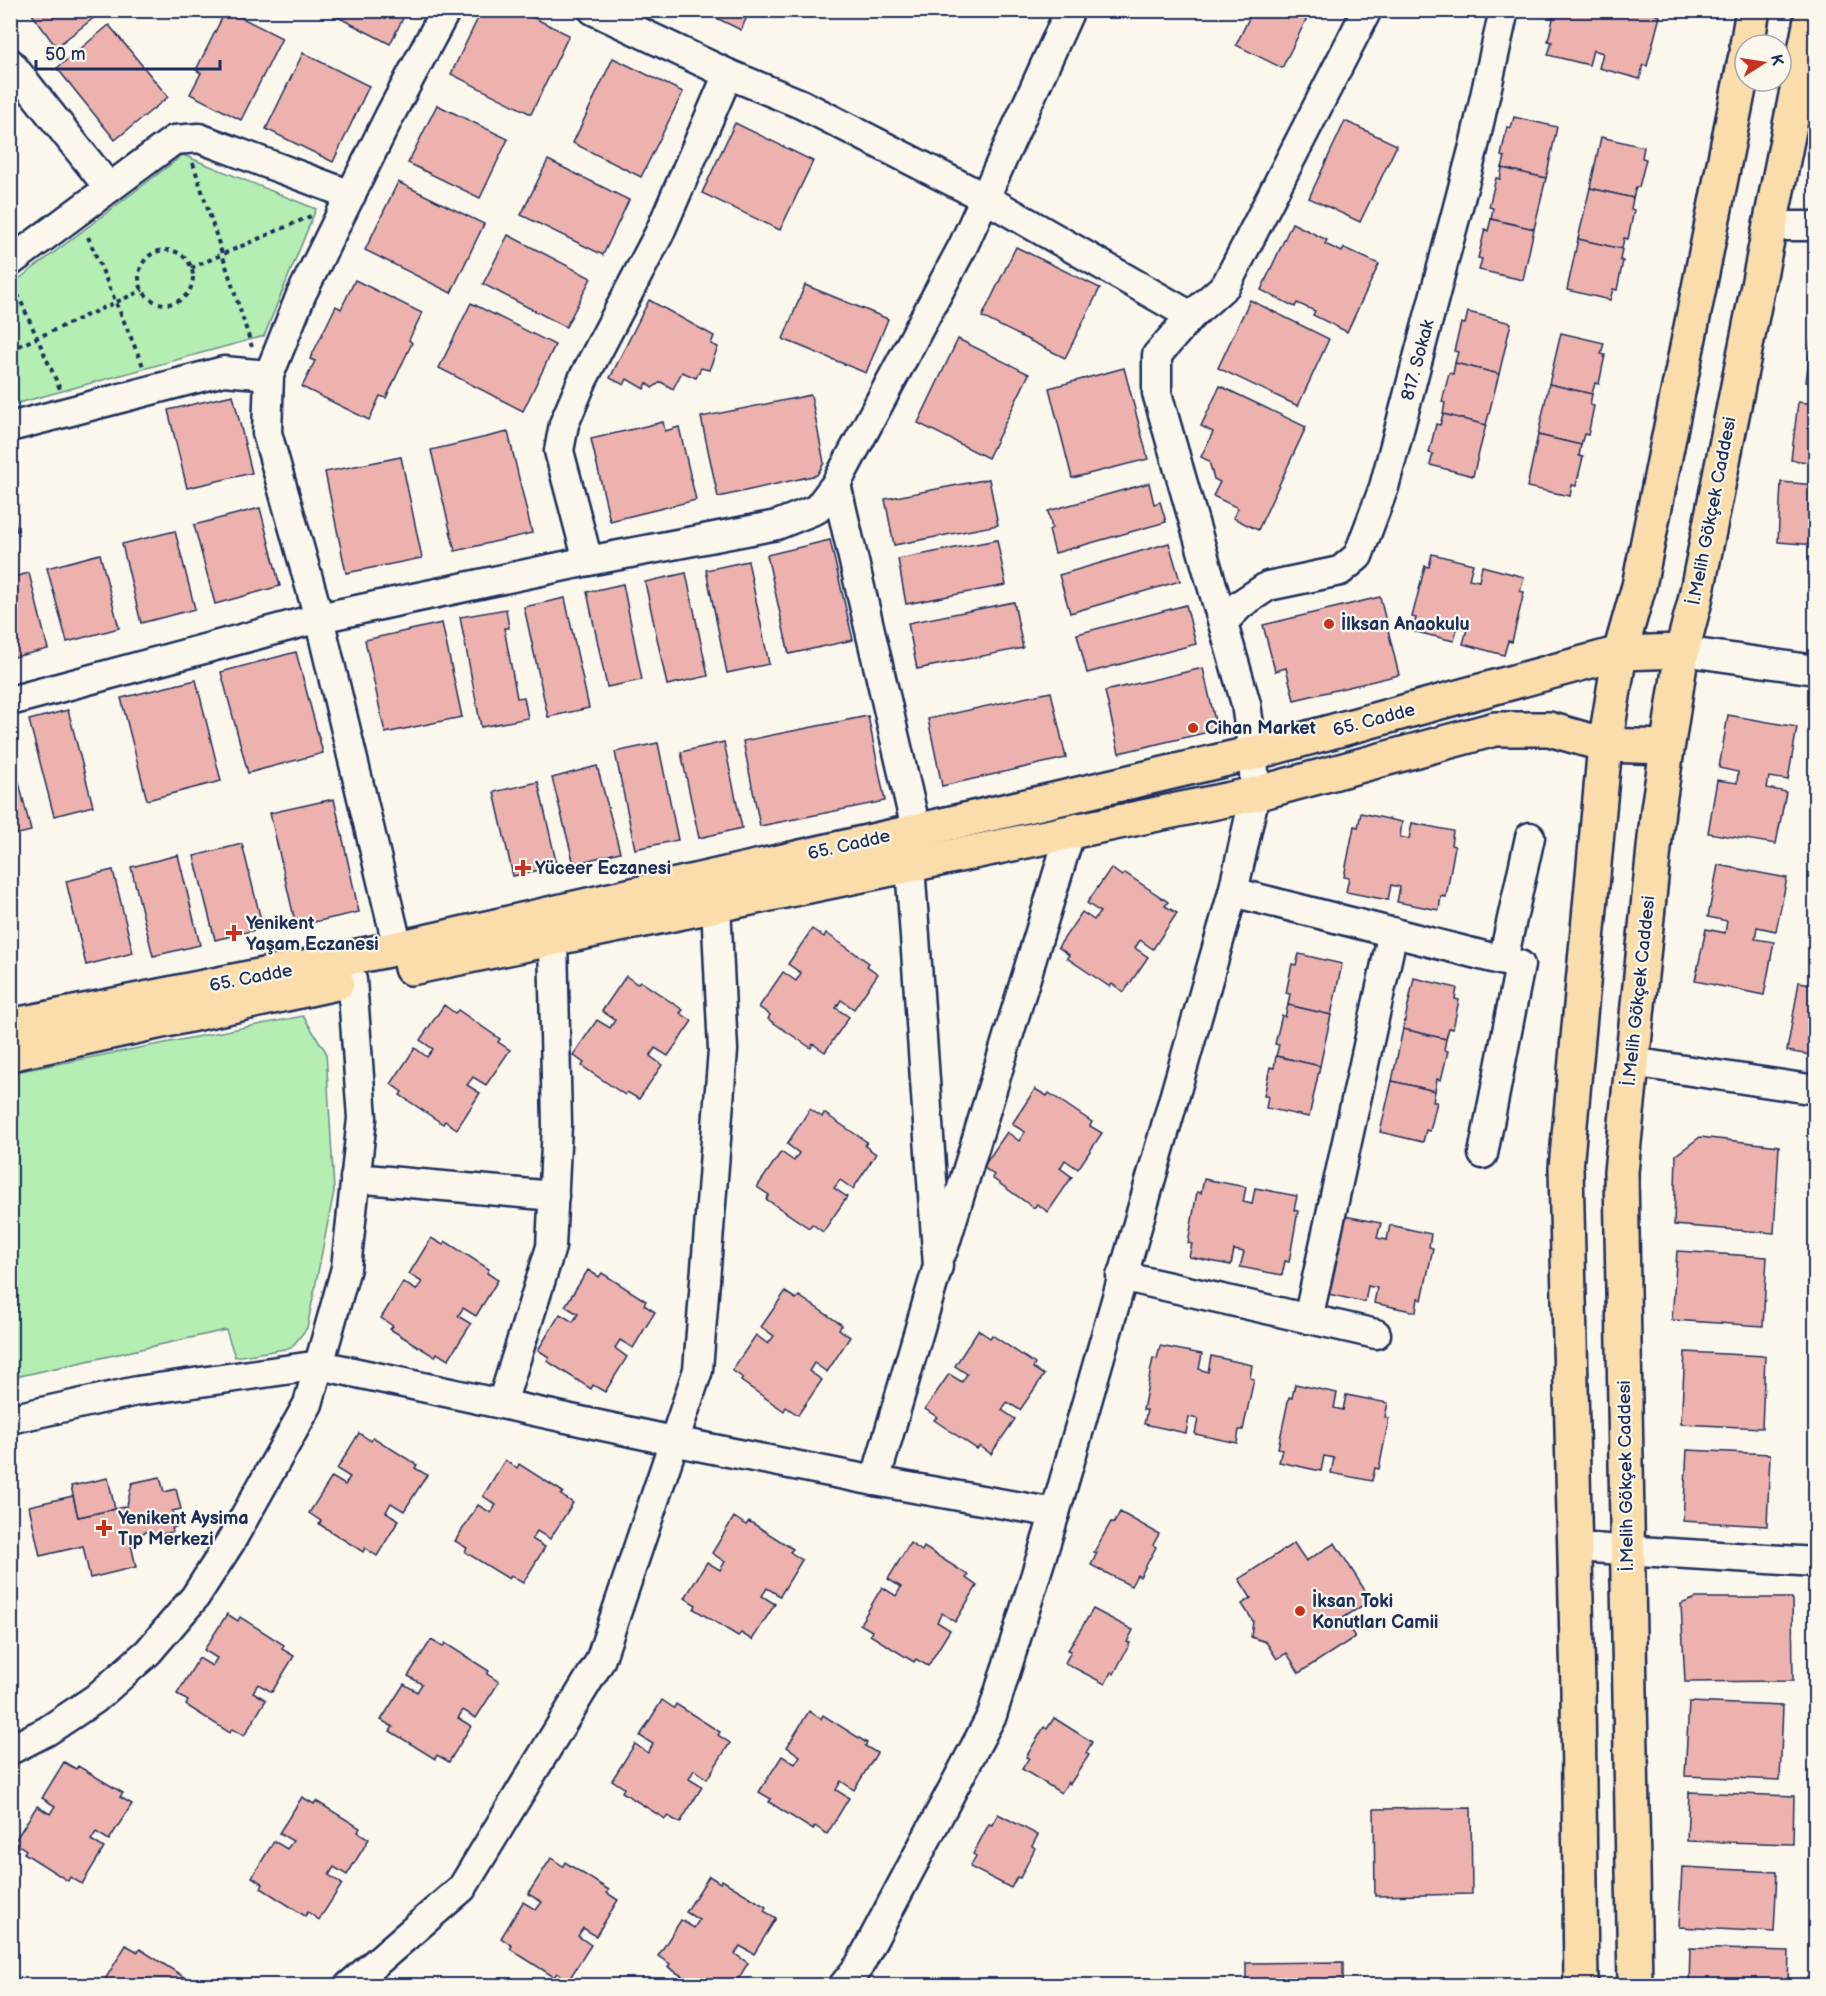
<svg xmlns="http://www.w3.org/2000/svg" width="1826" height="1996" font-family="'Balsamiq Sans',sans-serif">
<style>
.green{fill:#b4eeb3;stroke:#688e88;stroke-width:1.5}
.building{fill:#edb2ad;stroke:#1b2f5e;stroke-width:1.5}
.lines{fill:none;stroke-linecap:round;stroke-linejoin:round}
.minor-casing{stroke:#1b2f5e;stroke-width:33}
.major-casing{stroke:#1b2f5e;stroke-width:38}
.path{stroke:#1b2f5e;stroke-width:4;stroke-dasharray:4.5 4.5;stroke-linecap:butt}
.minor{stroke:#fbf7ec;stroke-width:28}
.major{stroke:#fbddab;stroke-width:33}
.poi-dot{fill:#c8321e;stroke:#fbf7ec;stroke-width:2}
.labels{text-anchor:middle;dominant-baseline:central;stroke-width:4.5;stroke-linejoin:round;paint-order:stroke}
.street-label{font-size:18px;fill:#1b2f5e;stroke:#fbf7ec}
.poi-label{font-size:18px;font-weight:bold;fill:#1b2f5e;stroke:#fbf7ec;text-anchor:start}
</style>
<rect width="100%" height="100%" fill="#fbf7ec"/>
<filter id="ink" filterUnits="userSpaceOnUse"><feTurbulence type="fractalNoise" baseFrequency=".0167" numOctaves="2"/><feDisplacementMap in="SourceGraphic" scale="12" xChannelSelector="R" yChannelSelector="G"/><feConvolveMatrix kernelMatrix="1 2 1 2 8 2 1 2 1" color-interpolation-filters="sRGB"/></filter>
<g filter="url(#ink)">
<g class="green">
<path d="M183,155L316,209L264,336L11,405V285Z"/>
<path d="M303,1016L326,1052L334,1191L307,1328L291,1348L235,1357L226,1330L11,1378V1073Z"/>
</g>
<g class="building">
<path d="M29,10H104L56,47Z"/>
<path d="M226,10L282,38L241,120L190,94L201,73L196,70Z"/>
<path d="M324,10H407L390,44Z"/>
<path d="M482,10H518L569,35L531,114L451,74Z"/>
<path d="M700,10H750L741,30Z"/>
<path d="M1253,10H1311L1282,68L1236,45Z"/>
<path d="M1555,10H1657L1656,15L1660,16L1647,66L1643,65L1640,79L1599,68L1603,53L1593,50L1589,65L1548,55L1552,42L1548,41Z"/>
<path d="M109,25L168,97L115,140L57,68Z"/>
<path d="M303,53L369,86L333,162L266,129Z"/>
<path d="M613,58L683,92L641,177L573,143Z"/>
<path d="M437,105L508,139L480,198L408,163Z"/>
<path d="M1514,117L1557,127L1546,178L1502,168L1505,157L1501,156L1507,127L1511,128Z"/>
<path d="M1345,121L1397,145L1360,222L1309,198Z"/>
<path d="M735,123L813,161L780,230L702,193Z"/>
<path d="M1601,137L1644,147L1642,158L1646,159L1639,187H1636L1633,198L1590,188Z"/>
<path d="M548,160L629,200L603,255L521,215Z"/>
<path d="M1502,168L1546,178L1534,229L1491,219L1493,208L1489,207L1496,178L1500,179Z"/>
<path d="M398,182L484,224L451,293L365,250Z"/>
<path d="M1590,188L1633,198L1631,209L1634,210L1628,239L1624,238L1622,249L1578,239Z"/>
<path d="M1491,219L1534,229L1523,280L1479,270L1482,259L1478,258L1485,229L1488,231Z"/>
<path d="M1292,223L1327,240L1325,244L1342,252L1344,248L1379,264L1347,332L1313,315L1315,311L1297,303L1295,307L1261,290Z"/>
<path d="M508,235L591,278L566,327L483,284Z"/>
<path d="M1578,239L1622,249L1620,260L1623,261L1617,290L1613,289L1610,300L1567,290Z"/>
<path d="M1016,247L1100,288L1065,358L982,317Z"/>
<path d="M355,280L422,313L409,340L412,343L386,398L380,396L369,420L302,387L315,361L310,359L336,306L341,309Z"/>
<path d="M805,285L888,319L866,373L783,339Z"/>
<path d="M649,300L714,336L711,344L718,347L709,370L701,368L696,378L682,372L673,389L661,382L652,388L647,383L644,389L627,379L624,385L610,378Z"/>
<path d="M1250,300L1329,339L1298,406L1218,368Z"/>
<path d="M471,303L555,345L523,411L439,368Z"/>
<path d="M1468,312L1511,323L1499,374L1455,363L1458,352L1454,351L1461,323L1465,324Z"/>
<path d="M1814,320H1816V384L1806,382Z"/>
<path d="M1561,333L1604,343L1601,354L1605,355L1599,384L1595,383L1592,394L1549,384Z"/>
<path d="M958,339L1029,374L988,458L918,423Z"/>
<path d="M1455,363L1499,374L1486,425L1443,414L1445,403L1442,402L1449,373L1453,374Z"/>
<path d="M1124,368L1148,459L1072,478L1049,388Z"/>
<path d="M1549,384L1592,394L1590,405L1594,406L1588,435L1584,434L1581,445L1538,435Z"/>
<path d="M1220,386L1306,427L1258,530L1233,518L1238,508L1213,496L1220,482L1214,479L1209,461L1201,457L1213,432L1201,426Z"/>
<path d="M233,395L252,473L187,488L168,410Z"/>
<path d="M811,395L824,463L817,475L718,497L701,417Z"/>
<path d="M1798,402L1816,404V463L1791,460Z"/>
<path d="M1443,414L1486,425L1473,476L1430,465L1433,454L1429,453L1436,424L1440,425Z"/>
<path d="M663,422L665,431L679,427L696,500L610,521L591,439Z"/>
<path d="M508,432L532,533L455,551L431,450Z"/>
<path d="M1538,435L1581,445L1579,456L1583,457L1576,486L1572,485L1570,496L1527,487Z"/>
<path d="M401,457L422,558L346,573L325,472Z"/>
<path d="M989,479L998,525L894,545L885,499Z"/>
<path d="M1781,482L1816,485V545L1778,542Z"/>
<path d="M1149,483L1154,504L1160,502L1166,522L1055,553L1049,530L1052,528L1048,511Z"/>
<path d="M10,504L17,531L10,533Z"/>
<path d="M260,508L280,586L215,604L194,525Z"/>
<path d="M175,531L195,609L141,623L122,544Z"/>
<path d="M830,540L853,640L789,654L767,555Z"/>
<path d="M997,540L1006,585L906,604L898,559Z"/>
<path d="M1169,543L1180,581L1070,613L1059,575Z"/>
<path d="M100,554L119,628L67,642L47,568Z"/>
<path d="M1432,554L1473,564L1469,579L1479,581L1482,566L1524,577L1520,591L1524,592L1512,642L1508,641L1504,655L1463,644L1467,629L1457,627L1454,641L1412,631L1416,618L1412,617L1425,566L1429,567Z"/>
<path d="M748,561L769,664L727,673L706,570Z"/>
<path d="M29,573L48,649L10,658V578Z"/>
<path d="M686,573L708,676L667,685L645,582Z"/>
<path d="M623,584L642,680L607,687L587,592Z"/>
<path d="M1380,597L1399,675L1294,700L1286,668L1275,671L1263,625Z"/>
<path d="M565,598L589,708L548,717L524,607Z"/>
<path d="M1014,602L1023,648L917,669L908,623Z"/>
<path d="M1186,605L1196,644L1087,673L1077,634Z"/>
<path d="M506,609L509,628H504L517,698L524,697L528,718L481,727L460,617Z"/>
<path d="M442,623L462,717L385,733L365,640Z"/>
<path d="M296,652L323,753L248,773L221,672Z"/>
<path d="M1203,668L1217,730L1119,753L1105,691Z"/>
<path d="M196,680L221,781L147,800L121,698Z"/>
<path d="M1051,692L1066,758L942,786L928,719Z"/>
<path d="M68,710L93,806L54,816L29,720Z"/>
<path d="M1728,715L1797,727L1788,780L1769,777L1767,788L1786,792L1776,844L1708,833L1717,780L1737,783L1738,772L1719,768Z"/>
<path d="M868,716L885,801L760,826L743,741Z"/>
<path d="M724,742L742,828L699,838L681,752Z"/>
<path d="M658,743L678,840L635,849L615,752Z"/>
<path d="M10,746L31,831L10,836Z"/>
<path d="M597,766L620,852L574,864L552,778Z"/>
<path d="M538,782L557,866L513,876L494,792Z"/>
<path d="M334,799L359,912L296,926L270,813Z"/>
<path d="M1361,813L1402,822L1400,837L1409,839L1412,823L1453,831L1451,845L1455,846L1446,897L1441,896L1439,910L1397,902L1400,887L1391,885L1388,900L1346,892L1349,878L1344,877L1354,826L1358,827Z"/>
<path d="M242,844L263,928L215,940L194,856Z"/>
<path d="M178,855L200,945L153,956L131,867Z"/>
<path d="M1718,865L1787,878L1776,931L1757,927L1755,939L1774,942L1764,995L1695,981L1706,929L1725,933L1727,921L1708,917Z"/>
<path d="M1111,868L1122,876L1125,873L1168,902L1165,906L1177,913L1153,949L1140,940L1135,948L1148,957L1124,992L1112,984L1110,987L1067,958L1069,955L1058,947L1082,912L1094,920L1100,912L1087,903Z"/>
<path d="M113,870L133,953L86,965L66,881Z"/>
<path d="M812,929L824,937L826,933L869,963L867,966L878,974L854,1009L841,1000L836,1008L849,1017L825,1052L813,1044L811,1048L768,1019L770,1015L759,1007L783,972L796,981L801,973L788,964Z"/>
<path d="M1299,954L1342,964L1331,1015L1288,1005L1290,994L1286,993L1292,964L1296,965Z"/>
<path d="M626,976L637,984L640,981L683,1010L680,1013L692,1021L668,1056L655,1048L650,1056L662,1065L639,1099L627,1092L625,1095L582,1066L584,1063L573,1055L597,1020L610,1028L615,1020L602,1011Z"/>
<path d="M1414,978L1457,988L1455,999L1459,1000L1453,1029L1449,1028L1446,1039L1403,1029Z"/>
<path d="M1799,982L1816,985V1056L1787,1051Z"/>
<path d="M444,1005L455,1013L458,1010L500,1039L498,1042L510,1050L486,1085L473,1077L467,1085L480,1093L457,1129L445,1121L443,1124L400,1095L402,1092L391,1084L415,1048L427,1057L433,1049L420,1040Z"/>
<path d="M1288,1005L1331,1015L1320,1066L1276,1056L1279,1045L1275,1044L1282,1015L1285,1017Z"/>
<path d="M1403,1029L1446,1039L1444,1050L1448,1051L1441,1080L1437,1079L1435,1091L1392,1081Z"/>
<path d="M1276,1056L1320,1066L1309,1117L1266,1108L1268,1096H1264L1270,1067L1274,1068Z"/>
<path d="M1392,1081L1435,1091L1433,1102H1437L1430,1131L1426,1130L1423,1142L1380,1132Z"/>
<path d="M1035,1089L1047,1096L1049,1093L1092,1122L1090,1126L1102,1133L1078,1169L1065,1160L1060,1168L1072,1177L1048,1212L1037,1204L1034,1208L992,1178L994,1175L983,1167L1007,1132L1019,1141L1025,1132L1012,1124Z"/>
<path d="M810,1109L822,1117L824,1113L867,1142L865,1146L876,1154L853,1189L840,1180L834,1188L847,1197L823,1232L812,1224L809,1228L766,1199L769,1195L757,1187L781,1152L794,1161L799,1153L787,1144Z"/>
<path d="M1700,1137L1779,1146L1774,1233L1674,1225L1676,1155Z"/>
<path d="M1204,1179L1246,1187L1243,1202L1252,1204L1255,1188L1297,1196L1294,1210L1298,1211L1289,1262L1285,1261L1282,1275L1240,1267L1244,1252L1234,1250L1231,1265L1189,1257L1192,1244L1188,1243L1197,1192L1201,1193Z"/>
<path d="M1339,1215L1381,1223L1377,1238L1387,1240L1390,1225L1431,1234L1429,1247L1433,1248L1422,1300L1418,1298L1416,1312L1374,1303L1377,1288L1368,1286L1365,1302L1323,1293Z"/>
<path d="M431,1238L443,1245L445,1241L489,1269L487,1273L498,1280L476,1316L463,1308L458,1316L471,1324L448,1360L437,1353L435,1357L390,1329L393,1326L381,1318L403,1282L416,1290L422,1282L409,1274Z"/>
<path d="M1677,1251L1767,1257L1763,1326L1672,1320Z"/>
<path d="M588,1270L599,1277L602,1273L646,1301L644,1305L655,1312L633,1348L620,1340L615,1348L627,1357L605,1392L593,1385L591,1389L547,1361L549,1357L538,1350L560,1314L573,1322L578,1314L565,1306Z"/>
<path d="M785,1292L796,1299L799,1296L842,1325L839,1329L850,1337L827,1372L814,1363L809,1371L822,1380L798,1415L786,1407L784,1411L741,1381L743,1378L732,1370L756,1335L768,1344L774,1336L761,1327Z"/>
<path d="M978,1330L990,1338L992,1335L1035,1364L1033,1368L1044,1375L1020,1410L1007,1402L1002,1410L1015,1419L991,1454L980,1446L977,1449L934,1420L937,1417L925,1409L949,1374L962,1382L967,1374L955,1366Z"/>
<path d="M1160,1346L1202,1354L1199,1369L1208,1372L1211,1356L1252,1365L1250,1378L1254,1379L1243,1430H1239L1237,1443L1195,1434L1198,1419L1189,1417L1186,1433L1144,1424L1147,1410H1143L1153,1358L1157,1359Z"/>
<path d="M1685,1352L1765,1356L1762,1428L1681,1424Z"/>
<path d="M1295,1384L1337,1393L1334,1408L1343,1410L1346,1395L1388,1403L1385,1417L1389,1418L1379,1469L1375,1468L1372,1481L1331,1473L1334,1458L1324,1456L1321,1471L1279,1462L1282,1449L1278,1448L1289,1397L1292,1398Z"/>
<path d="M359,1433L371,1441L373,1437L417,1465L415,1468L427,1475L404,1511L391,1503L386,1512L399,1520L377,1556L365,1548L363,1552L319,1524L321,1521L309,1513L332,1477L345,1485L350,1477L337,1469Z"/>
<path d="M1687,1450L1770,1454L1767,1526L1683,1521Z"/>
<path d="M505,1460L517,1468L519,1464L563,1492L561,1495L573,1503L550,1539L537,1531L532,1539L545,1547L523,1583L511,1576L509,1579L465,1552L467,1548L455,1541L478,1505L491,1513L496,1505L483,1496Z"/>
<path d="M160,1477L164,1492L176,1489L181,1509L172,1511L176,1527L172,1528V1532L152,1536L151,1531L129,1536L136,1567L90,1578L83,1546L40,1556L29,1506L73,1496L78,1517L115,1509L127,1506L132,1483Z"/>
<path d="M108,1478L115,1509L78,1517L71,1486Z"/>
<path d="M1120,1512L1159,1534L1153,1545L1156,1547L1140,1577L1137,1575L1131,1586L1091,1565L1097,1553L1094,1552L1111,1522L1114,1523Z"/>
<path d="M734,1517L746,1525L749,1521L793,1549L790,1552L802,1560L780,1596L767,1588L762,1596L775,1604L752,1640L741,1633L738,1636L694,1609L696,1605L685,1598L707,1562L720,1570L725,1562L712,1553Z"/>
<path d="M910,1543L922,1551L924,1547L968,1575L966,1578L977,1586L955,1622L942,1613L937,1622L950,1630L928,1666L916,1659L914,1662L870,1635L872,1631L860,1624L882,1587L896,1596L901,1587L888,1579Z"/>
<path d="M1294,1543L1306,1561L1335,1543L1371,1600L1343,1618L1355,1637L1299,1673L1287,1653L1277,1659L1266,1642L1251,1637L1253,1621L1242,1604L1251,1598L1239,1579Z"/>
<path d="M1696,1598H1792L1793,1681L1685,1682L1681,1604Z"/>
<path d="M1093,1609L1133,1630L1127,1642L1130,1643L1114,1674L1111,1672L1105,1684L1065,1663L1071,1651L1068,1650Z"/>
<path d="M227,1614L238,1621L240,1617L284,1645L282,1649L294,1656L272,1692L258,1684L253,1692L266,1700L244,1736L232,1729L230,1733L186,1705L188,1701L177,1694L199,1658L212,1666L217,1658L204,1650Z"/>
<path d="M431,1640L443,1647L445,1643L489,1671L487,1674L499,1682L476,1718L463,1710L458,1718L471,1726L449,1762L437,1755L435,1759L390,1731L393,1727L381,1720L404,1684L417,1692L422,1684L408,1676Z"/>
<path d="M662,1700L674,1708L676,1704L720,1732L718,1735L730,1743L707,1779L694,1770L689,1779L702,1787L680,1823L668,1816L665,1819L622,1792L624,1788L612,1780L635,1744L648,1753L653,1744L640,1736Z"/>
<path d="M1689,1702L1783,1706L1780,1780L1685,1776Z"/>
<path d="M809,1711L821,1719L823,1715L867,1743L865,1746L877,1753L854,1790L841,1781L836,1790L849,1798L827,1834L815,1826L813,1830L769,1802L771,1799L759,1792L782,1756L795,1764L800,1756L787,1747Z"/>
<path d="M1054,1718L1092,1742L1086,1753L1089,1755L1070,1784L1068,1782L1061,1793L1022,1769L1029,1758L1026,1757L1044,1727L1047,1729Z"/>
<path d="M64,1762L76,1769L78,1766L123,1793L120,1797L132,1804L109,1840L96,1832L91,1840L104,1848L82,1884L70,1877L68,1881L24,1853L26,1850L14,1842L37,1806L50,1814L55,1806L42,1798Z"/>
<path d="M1689,1792L1794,1796L1793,1844L1687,1841Z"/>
<path d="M302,1797L314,1804L316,1801L360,1828L358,1832L369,1839L347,1875L334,1867L329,1875L342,1884L319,1920L308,1912L305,1916L261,1888L263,1884L252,1877L274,1841L287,1849L293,1841L279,1833Z"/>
<path d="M1471,1808L1472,1894L1375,1896L1374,1809Z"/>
<path d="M998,1814L1038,1835L1032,1846L1035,1848L1020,1878L1017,1877L1011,1888L970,1867L976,1856L973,1854L989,1824L992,1825Z"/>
<path d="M551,1858L563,1866L565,1862L609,1890L607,1893L618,1900L596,1936L583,1928L578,1936L591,1945L568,1981L557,1973L554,1977L510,1949L512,1946L501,1938L523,1902L536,1910L542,1902L528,1894Z"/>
<path d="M1682,1867L1777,1872L1774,1932L1679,1927Z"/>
<path d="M709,1876L720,1883L722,1880L766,1907L764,1911L776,1918L754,1954L740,1946L735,1954L748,1963L734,1986H697L668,1967L670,1964L658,1956L681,1920L694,1928L699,1920L686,1912Z"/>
<path d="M126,1945L138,1952L140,1949L184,1977L182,1980L190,1986H110L104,1981Z"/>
<path d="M1690,1948L1789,1951L1788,1986H1689Z"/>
<path d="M1343,1962V1986H1246V1963Z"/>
</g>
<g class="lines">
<defs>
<g id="minor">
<path d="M593,10L728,74L801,104L985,198L1191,316"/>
<path d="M10,63L109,188"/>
<path d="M1769,226H1816"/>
<path d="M10,262L174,140L199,138L351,195"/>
<path d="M10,427L224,371L269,375"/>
<path d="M836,484L916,829"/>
<path d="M588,561L559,451L564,424L583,379L659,234L728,74"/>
<path d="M1223,622L1241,604L1268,586L1340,571L1358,556L1384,487L1474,146L1504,10"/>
<path d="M1682,651L1816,670"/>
<path d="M10,701L319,618L588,561L777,525L817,509L836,484L963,246L1070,10"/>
<path d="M1233,892L1520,965L1483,1154"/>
<path d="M398,948L319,618L267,433L269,375L301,295L390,115L446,10"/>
<path d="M1503,960L1530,837"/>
<path d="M1632,1062L1816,1090"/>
<path d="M355,1178L554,1196"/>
<path d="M943,1250L1071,830"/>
<path d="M1121,1276L1376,1334"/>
<path d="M1308,1319L1393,932"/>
<path d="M502,1403L551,1247L557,1125L553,939"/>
<path d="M10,1419L137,1391L320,1365L673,1441L875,1481L1055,1513"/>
<path d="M875,1481L938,1266L910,865"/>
<path d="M1575,1547L1816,1562"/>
<path d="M10,1750L47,1731L95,1699L148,1652L195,1597L231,1541L308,1404L346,1268L362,1118L352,980"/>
<path d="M349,1986L462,1888L600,1661L698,1370L723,1050L716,906"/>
<path d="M843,1986L859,1966L992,1715L1055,1513L1233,892L1255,794L1253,753L1246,704L1157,393V355L1191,316L1226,285L1367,10"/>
</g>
<g id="major">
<path d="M1747,45L1753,10"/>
<path d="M411,968L1255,794L1495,729H1549L1605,745L1666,747"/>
<path d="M10,1026L398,948L1053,800L1253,753L1620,653L1682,651"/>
<path d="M10,1054L337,983"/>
<path d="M1581,1986L1578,1689L1566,1168L1605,745L1620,653L1639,586L1745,59"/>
<path d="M1635,1986L1621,1172L1658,809L1682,651L1695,601L1813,10"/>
</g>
</defs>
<use href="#minor" class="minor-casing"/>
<use href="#major" class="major-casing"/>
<g class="path">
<path d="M193,163L252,347"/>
<path d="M88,237L143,366"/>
<circle cx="166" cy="277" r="27"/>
<path d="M191,268L311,216"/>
<path d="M14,286L60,389"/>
<path d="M10,350L143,290"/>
</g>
<use href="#minor" class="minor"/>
<use href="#major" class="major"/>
</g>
</g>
<g class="poi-dot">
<circle cx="1329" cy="624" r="6"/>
<circle cx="1193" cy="728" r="6"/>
<path d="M520 859h6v6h6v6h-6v6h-6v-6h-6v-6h6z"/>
<path d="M231 924h6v6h6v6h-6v6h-6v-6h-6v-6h6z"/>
<path d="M101 1519h6v6h6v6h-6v6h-6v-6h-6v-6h6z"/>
<circle cx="1300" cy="1611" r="6"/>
</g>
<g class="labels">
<g class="street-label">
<text transform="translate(1418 360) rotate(-75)">817. Sokak</text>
<text transform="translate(1712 511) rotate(-79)">İ.Melih Gökçek Caddesi</text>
<text transform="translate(1374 720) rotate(-15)">65. Cadde</text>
<text transform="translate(849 845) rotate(-13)">65. Cadde</text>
<text transform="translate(251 978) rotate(-11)">65. Cadde</text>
<text transform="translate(1639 991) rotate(-84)">İ.Melih Gökçek Caddesi</text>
<text transform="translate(1626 1476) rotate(-91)">İ.Melih Gökçek Caddesi</text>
</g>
<g class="poi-label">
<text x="1341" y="624">İlksan Anaokulu</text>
<text x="1205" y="728">Cihan Market</text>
<text x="535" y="868">Yüceer Eczanesi</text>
<text x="246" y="923">Yenikent<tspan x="246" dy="21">Yaşam Eczanesi</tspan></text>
<text x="118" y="1518">Yenikent Aysima<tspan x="118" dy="21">Tıp Merkezi</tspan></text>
<text x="1312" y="1601">İksan Toki<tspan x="1312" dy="21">Konutları Camii</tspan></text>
</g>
</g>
<rect width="1826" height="1996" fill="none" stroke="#fbf7ec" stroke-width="36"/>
<rect x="18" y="18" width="1790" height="1960" fill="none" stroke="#1b2f5e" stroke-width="2" filter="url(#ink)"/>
<g transform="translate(1763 63) rotate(78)"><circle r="28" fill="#fbf7ec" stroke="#a1a7b3" stroke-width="1.5"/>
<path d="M0-4.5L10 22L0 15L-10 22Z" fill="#c8321e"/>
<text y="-9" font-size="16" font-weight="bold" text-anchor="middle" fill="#1b2f5e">K</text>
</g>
<path d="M36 60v9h184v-9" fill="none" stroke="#1b2f5e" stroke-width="3"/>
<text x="45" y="60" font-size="18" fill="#1b2f5e" stroke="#fbf7ec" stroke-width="4.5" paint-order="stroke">50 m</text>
</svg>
